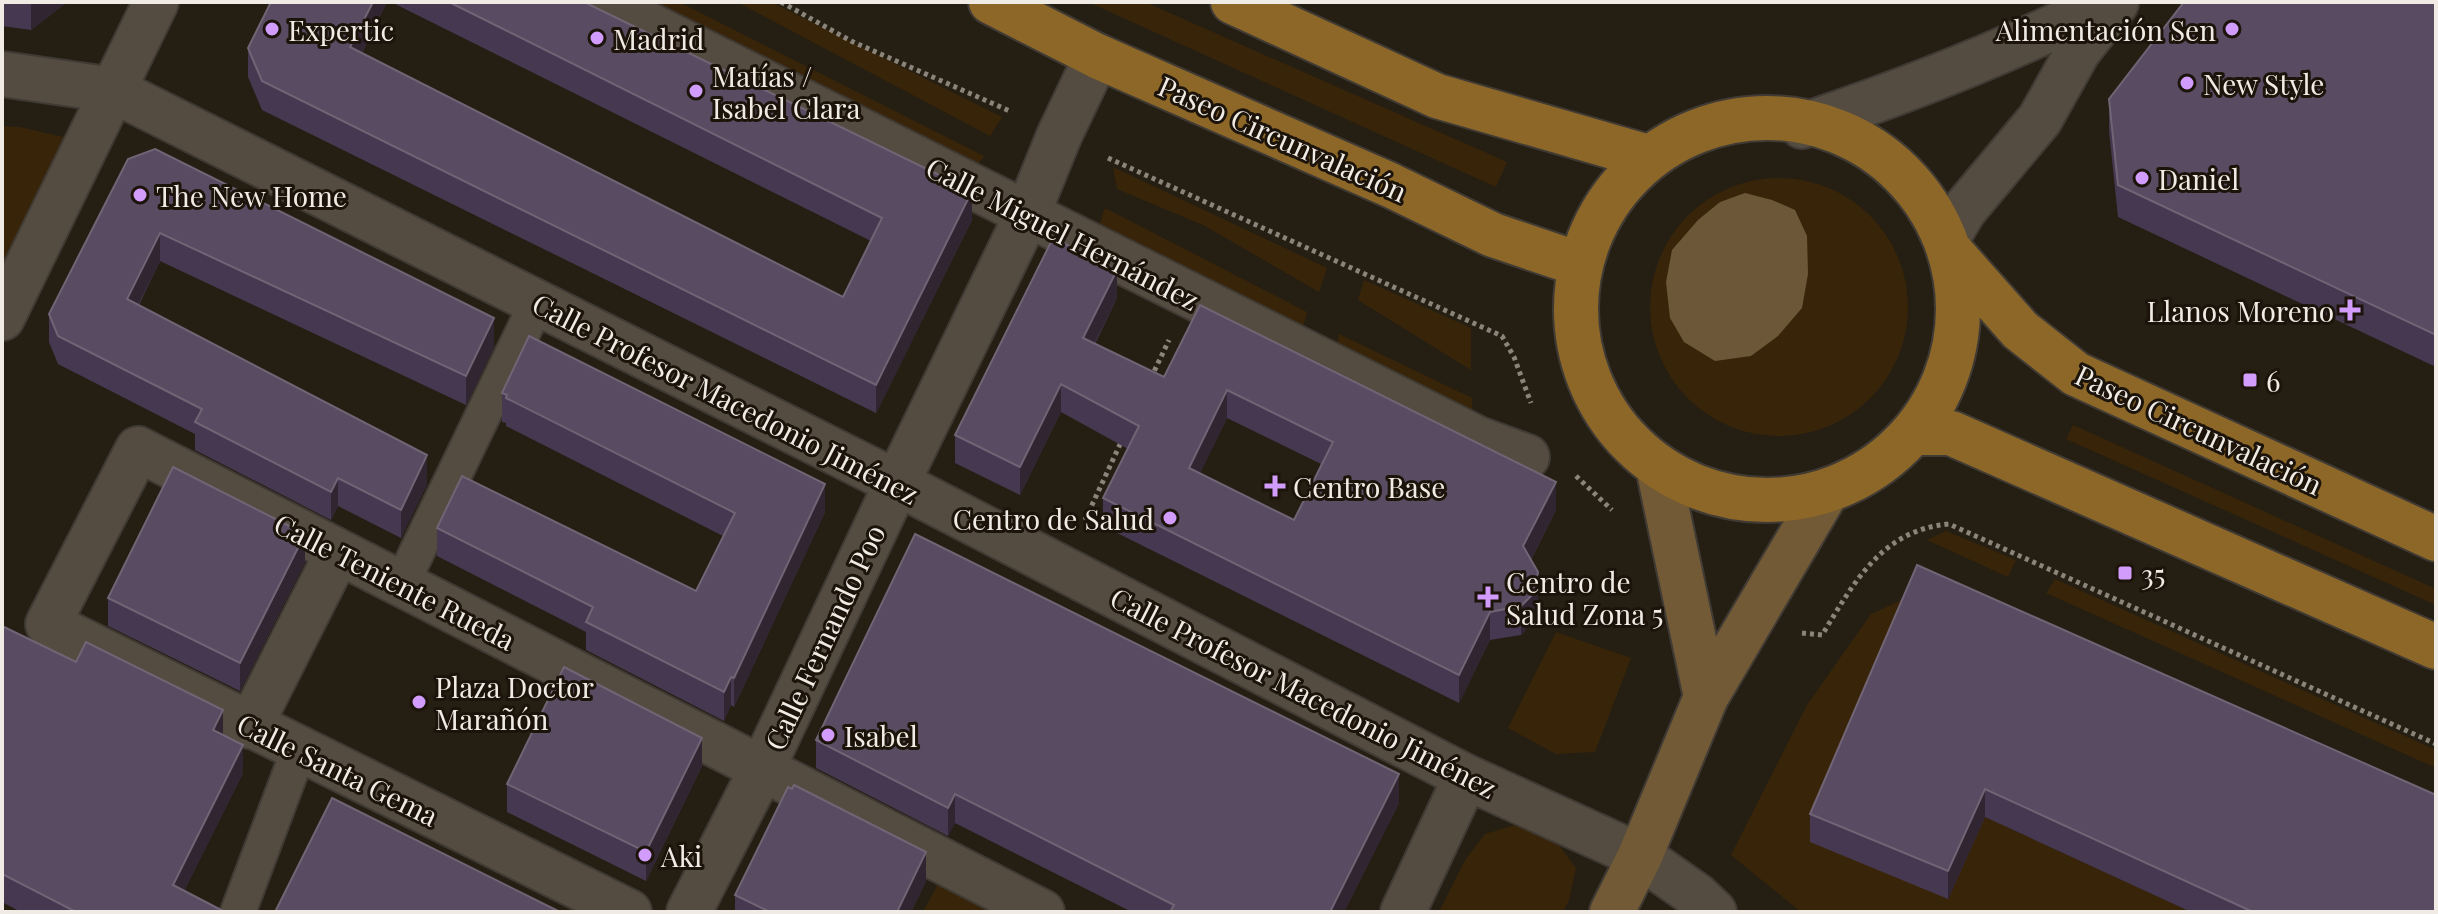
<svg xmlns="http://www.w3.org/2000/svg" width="2438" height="914" font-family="'Playfair Display',serif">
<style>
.green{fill:#382509}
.water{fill:#6d5739}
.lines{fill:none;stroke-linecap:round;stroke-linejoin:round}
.lane-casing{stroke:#403a34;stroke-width:38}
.street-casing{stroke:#403a34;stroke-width:48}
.secondary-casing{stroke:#403a34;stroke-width:48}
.primary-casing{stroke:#403a34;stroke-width:48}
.path{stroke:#8a847b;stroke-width:5;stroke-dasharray:4 4;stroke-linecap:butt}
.lane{stroke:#554c41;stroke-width:34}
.street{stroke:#554c41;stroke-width:44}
.secondary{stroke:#715a35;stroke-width:44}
.primary{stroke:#8c6728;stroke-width:44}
.wall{fill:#473851;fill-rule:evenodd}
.shaded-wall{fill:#322532}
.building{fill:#594b61;stroke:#716475;stroke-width:2;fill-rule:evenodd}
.poi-dot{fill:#d29cfd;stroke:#1c140a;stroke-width:3}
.labels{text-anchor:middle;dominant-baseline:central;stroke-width:6;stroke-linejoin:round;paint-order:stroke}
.poi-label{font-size:28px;fill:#f0ebe4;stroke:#1c140a;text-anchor:start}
.street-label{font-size:28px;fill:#f0ebe4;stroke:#1c140a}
</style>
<rect width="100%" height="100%" fill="#251e13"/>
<g class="green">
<path d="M642,2H679L984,156L973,172Z"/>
<path d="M737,2H771L1002,117L990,136Z"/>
<path d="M1088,2H1145L1507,162L1496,187Z"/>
<path d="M2,126L20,127L76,140L2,303Z"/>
<path d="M1113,167L1327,268L1319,292L1205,226L1117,189Z"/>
<circle cx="1779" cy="307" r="129"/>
<path d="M1105,208L1307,312L1302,332L1099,226Z"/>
<path d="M1364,280L1471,328V370L1358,300Z"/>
<path d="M1339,334L1472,398V418L1336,348Z"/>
<path d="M2073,425L2436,589V605L2066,439Z"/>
<path d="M1946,531L2016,560L2008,577L1927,540Z"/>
<path d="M2055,579L2436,750V768L2046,593Z"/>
<path d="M1917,593L1948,899L1985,817L2191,912H1801L1731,855L1807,705L1871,614Z"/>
<path d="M1556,632L1631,658L1595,752L1556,754L1508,728Z"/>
<path d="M1515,825L1553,837L1576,868L1569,900L1563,912H1439L1465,860L1485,834Z"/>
<path d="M938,884L995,912H923Z"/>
</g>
<path class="water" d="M1745,193L1772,200L1795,210L1807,236L1808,274L1802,308L1778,336L1751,356L1715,361L1684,342L1670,318L1666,282L1672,250L1698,220L1720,202Z"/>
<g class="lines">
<defs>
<g id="lane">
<path d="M401,585L537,303"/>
<path d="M238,912L299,750"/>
</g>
<g id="street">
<path d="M603,2L1478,439L1527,457"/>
<path d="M2,74L113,90L897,483L1466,777L1640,856L1697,896L1714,912"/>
<path d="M1802,126C1906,91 2008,52 2105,2"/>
<path d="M1946,240L1964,210L2040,119L2078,51L2116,3"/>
<path d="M2,318L156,2"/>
<path d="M250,726L338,552"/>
<path d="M629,912L48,624L138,449L1042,912"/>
<path d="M689,912L763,767L897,483L1027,215L1059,136L1097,56"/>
<path d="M1403,912L1466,777"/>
</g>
<g id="secondary">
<path d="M1658,467L1706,697"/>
<path d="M1612,912L1640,856L1706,697L1824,496"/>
</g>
<g id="primary">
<path d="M991,2L1097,56L1390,185L1493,235L1579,264"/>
<path d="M1233,2L1437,96L1648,157"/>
<circle cx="1767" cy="309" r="191"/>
<path d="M1952,253L2020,330L2076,374L2436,539"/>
<path d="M1915,433H1951L2436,647"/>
</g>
</defs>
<use href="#lane" class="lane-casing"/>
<use href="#street" class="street-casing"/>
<use href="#secondary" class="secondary-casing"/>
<use href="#primary" class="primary-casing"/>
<g class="path">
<path d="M781,2L851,41L1012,112"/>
<path d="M1108,158L1502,336L1514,357L1531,403"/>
<path d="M1151,378L1169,340"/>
<path d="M1576,476L1612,510"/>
<path d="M1085,520L1123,438"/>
<path d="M1802,633L1822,635C1854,583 1881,530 1949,524L2436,744"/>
</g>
<use href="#lane" class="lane"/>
<use href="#street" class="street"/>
<use href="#secondary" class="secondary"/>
<use href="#primary" class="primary"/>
</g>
<g class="wall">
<path d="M2,2H67L31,30L2,26Z"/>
<path d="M387,2L362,53L843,297L871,241L391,2H584L972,220L876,413L262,110L248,77V48Z"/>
<path d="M2436,2V367L2118,217L2109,131V99Z"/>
<path d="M128,159L494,347L466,405L160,261L139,305L427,484L401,538L338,506L331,520L195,450V434L58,364L49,342V314Z"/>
<path d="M1117,298L1095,344L1164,377L1200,305L1556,510L1531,560L1538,600L1535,620L1521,635L1490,640L1459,703L1103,526V498L1128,449L1061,412L1020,495L955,463V435ZM1227,418L1321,464L1294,520L1200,473Z"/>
<path d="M502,393L825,512L734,707L731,705L724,721L586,650V632L437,556V528L696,591L723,536L506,426V423L502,422Z"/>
<path d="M305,562L240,691L108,626V598Z"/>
<path d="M1917,565L2436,912H2191L1985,817L1948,899L1810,842V814Z"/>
<path d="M2,626L223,735L243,773L184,891L225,912H21L2,902Z"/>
<path d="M816,740L1399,803L1344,912H1132L955,823L948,836L816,768Z"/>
<path d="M702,766L646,881L507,812V784Z"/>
<path d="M926,881L911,912H735V895Z"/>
</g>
<g class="shaded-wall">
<path d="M31,2H67L31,30Z"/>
<path d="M373,2H387L350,76V47Z"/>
<path d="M972,191V220L876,413V385Z"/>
<path d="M160,233V261L127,327V299Z"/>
<path d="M1117,270V298L1083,366V338Z"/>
<path d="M494,318V347L466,405V376Z"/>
<path d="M1061,384V412L1020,495V467Z"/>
<path d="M1227,390V418L1189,496V468Z"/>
<path d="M427,455V484L401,538V510Z"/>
<path d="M338,478V506L331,520V492Z"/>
<path d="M1556,482V510L1523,575V546Z"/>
<path d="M825,484V512L734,707V678Z"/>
<path d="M305,534V562L240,691V663Z"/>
<path d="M1538,572V600L1535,620L1521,635V606Z"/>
<path d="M1490,612V640L1459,703V675Z"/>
<path d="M731,677V705L724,721V692Z"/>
<path d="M223,710V739L213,730Z"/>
<path d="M702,738V766L646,881V852Z"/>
<path d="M243,745V773L174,912L173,885Z"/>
<path d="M1399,774V803L1344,912H1330Z"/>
<path d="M1985,789V817L1948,899V871Z"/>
<path d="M955,794V823L948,836V808Z"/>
<path d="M926,852V881L911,912H897Z"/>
</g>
<g class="building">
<path d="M271,2H373L350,47L843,297L882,218L449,2H584L972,191L876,385L262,81L248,48Z"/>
<path d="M2184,2H2436V335L2118,185L2109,99Z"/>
<path d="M155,149L494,318L466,376L160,233L127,299L427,455L401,510L338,478L331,492L195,422L202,409L58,336L49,314L128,159Z"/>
<path d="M1053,238L1117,270L1083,338L1164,377L1200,305L1556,482L1523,546L1538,572L1535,592L1521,606L1490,612L1459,675L1103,498L1139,426L1061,384L1020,467L955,435ZM1227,390L1333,442L1294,520L1189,468Z"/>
<path d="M529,336L825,484L734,678L731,677L724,692L586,622L593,607L437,528L462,476L696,591L735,513L506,398L507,395L502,393Z"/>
<path d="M173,467L305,534L240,663L108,598Z"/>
<path d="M915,534L1399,774L1330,912H1170L1174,905L955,794L948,808L816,740Z"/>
<path d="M1917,565L2436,795V912H2253L1985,789L1948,871L1810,814Z"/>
<path d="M2,626L76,662L86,642L223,710L213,730L243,745L173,885L225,912H76L2,874Z"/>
<path d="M564,667L702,738L646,852L507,784Z"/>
<path d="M794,785L926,852L897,912H770L735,895L788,787L792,789Z"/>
<path d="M332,798L560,912H275Z"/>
</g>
<g class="poi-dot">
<circle cx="272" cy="29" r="8"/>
<circle cx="2232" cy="29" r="8"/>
<circle cx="597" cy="38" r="8"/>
<circle cx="2187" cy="83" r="8"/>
<circle cx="696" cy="91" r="8"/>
<circle cx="2142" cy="178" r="8"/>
<circle cx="140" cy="195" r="8"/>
<path d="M2346 298h8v8h8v8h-8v8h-8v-8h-8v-8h8z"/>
<rect x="2242" y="372" width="16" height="16" rx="4"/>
<path d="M1271 474h8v8h8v8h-8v8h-8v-8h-8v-8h8z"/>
<circle cx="1170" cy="518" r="8"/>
<rect x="2117" y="565" width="16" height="16" rx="4"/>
<path d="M1484 585h8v8h8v8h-8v8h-8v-8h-8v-8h8z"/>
<circle cx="419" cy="702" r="8"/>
<circle cx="828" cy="735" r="8"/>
<circle cx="645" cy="855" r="8"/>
</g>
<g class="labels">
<g class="poi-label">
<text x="288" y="29">Expertic</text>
<text x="2216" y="29" text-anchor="end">Alimentación Sen</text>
<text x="613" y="38">Madrid</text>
<text x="712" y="75">Matías /<tspan x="712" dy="32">Isabel Clara</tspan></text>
<text x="2203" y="83">New Style</text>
<text x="2158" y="178">Daniel</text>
<text x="156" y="195">The New Home</text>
<text x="2334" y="310" text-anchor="end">Llanos Moreno</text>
<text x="2266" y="380">6</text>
<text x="1293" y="486">Centro Base</text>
<text x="1154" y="518" text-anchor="end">Centro de Salud</text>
<text x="2141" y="573">35</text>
<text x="1506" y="581">Centro de<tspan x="1506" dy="32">Salud Zona 5</tspan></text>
<text x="435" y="686">Plaza Doctor<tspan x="435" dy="32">Marañón</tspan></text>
<text x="844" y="735">Isabel</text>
<text x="661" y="855">Aki</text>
</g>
<g class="street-label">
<text transform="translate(1283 138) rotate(24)">Paseo Circunvalación</text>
<text transform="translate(1063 233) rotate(27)">Calle Miguel Hernández</text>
<text transform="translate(726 398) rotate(27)">Calle Profesor Macedonio Jiménez</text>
<text transform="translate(2199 429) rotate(25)">Paseo Circunvalación</text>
<text transform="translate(395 581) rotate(27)">Calle Teniente Rueda</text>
<text transform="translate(824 637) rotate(-65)">Calle Fernando Poo</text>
<text transform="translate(1304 692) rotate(27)">Calle Profesor Macedonio Jiménez</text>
<text transform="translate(338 769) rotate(26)">Calle Santa Gema</text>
</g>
</g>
<rect width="2438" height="914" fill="none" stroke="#f0ebe4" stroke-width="8"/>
</svg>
